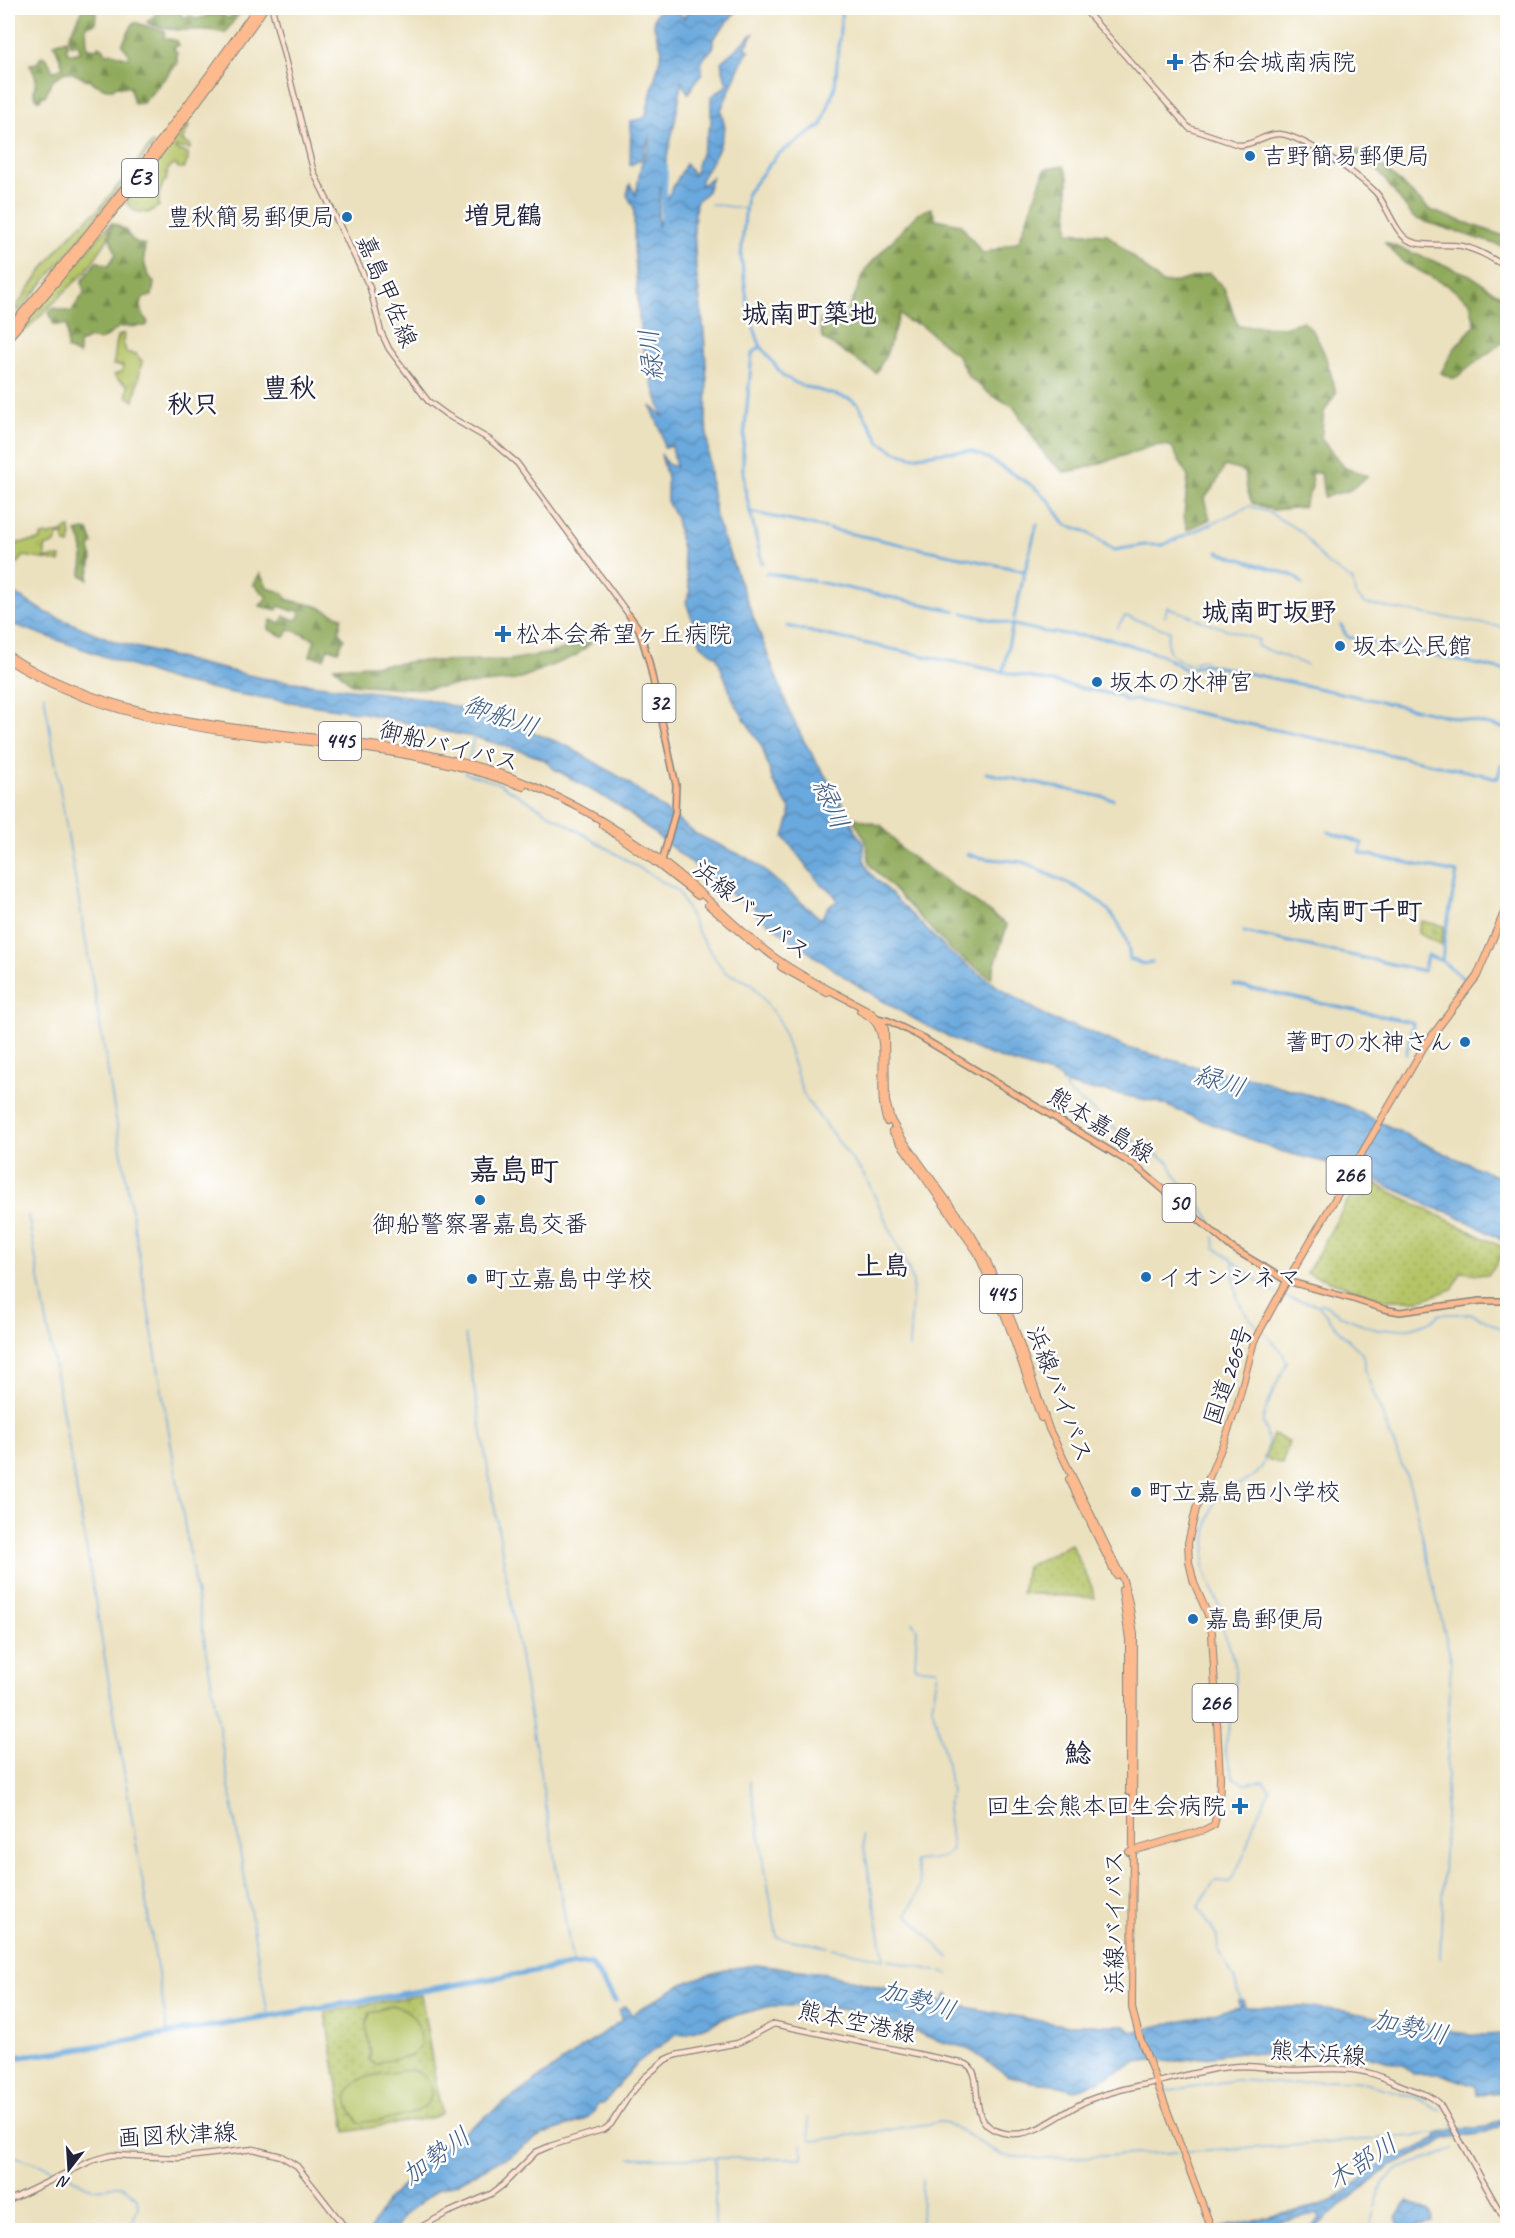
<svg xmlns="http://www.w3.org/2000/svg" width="1515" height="2238" font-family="Caveat,'Klee One',sans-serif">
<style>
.grass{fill:url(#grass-tufts);stroke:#6c7350;stroke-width:1.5}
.forest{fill:url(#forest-firs);stroke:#59664b;stroke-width:1.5}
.cemetery{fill:url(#cemetery-stones);stroke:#6c7350;stroke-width:1.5}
.park{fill:url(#park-dots);stroke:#6c7350;stroke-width:1.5}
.pitch{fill:#b5c466;stroke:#6c7350;stroke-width:1.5}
.water{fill:url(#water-waves);stroke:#46668c;stroke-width:1.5}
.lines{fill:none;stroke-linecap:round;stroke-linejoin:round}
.stream{stroke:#6aa9dd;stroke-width:1.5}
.canal{stroke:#6aa9dd;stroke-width:3}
.river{stroke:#6aa9dd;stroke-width:6}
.secondary-casing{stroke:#87827c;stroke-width:7}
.primary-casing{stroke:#87827c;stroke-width:8}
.trunk-casing{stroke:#87827c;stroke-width:8}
.motorway-casing{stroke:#87827c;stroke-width:9}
.secondary{stroke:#fee3d2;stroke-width:4.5}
.primary{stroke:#fcba8e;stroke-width:5}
.trunk{stroke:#fcba8e;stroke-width:6}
.motorway{stroke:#fcba8e;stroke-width:7}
.poi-dot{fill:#1f6fb2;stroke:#fff;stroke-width:2}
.labels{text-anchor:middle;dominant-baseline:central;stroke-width:5;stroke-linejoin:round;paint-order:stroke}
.shield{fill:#fff;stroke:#646476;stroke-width:1.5}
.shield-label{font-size:22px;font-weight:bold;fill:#22223b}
.poi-label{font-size:24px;fill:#22223b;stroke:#fff;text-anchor:start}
.street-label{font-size:24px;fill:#22223b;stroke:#fff}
.neighbourhood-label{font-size:26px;font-weight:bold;fill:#22223b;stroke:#fff}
.water-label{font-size:26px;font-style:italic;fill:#425f84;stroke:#fff}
.quarter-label{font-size:27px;font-weight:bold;fill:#22223b;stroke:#fff}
.district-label{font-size:30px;font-weight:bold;fill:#22223b;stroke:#fff}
</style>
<defs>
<pattern id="grass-tufts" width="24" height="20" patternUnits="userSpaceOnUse" patternTransform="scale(1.5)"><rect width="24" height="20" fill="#b5c466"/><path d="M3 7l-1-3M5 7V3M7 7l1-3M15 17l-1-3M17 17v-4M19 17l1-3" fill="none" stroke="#9ba859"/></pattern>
<pattern id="forest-firs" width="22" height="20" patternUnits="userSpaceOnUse" patternTransform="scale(1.5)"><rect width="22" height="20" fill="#90aa5b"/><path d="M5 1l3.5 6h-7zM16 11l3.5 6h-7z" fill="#758a4c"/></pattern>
<pattern id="cemetery-stones" width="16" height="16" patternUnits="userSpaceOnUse" patternTransform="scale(1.5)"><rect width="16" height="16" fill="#b5c466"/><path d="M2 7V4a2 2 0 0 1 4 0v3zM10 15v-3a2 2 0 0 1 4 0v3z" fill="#9ba859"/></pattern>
<pattern id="park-dots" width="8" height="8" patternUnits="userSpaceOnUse" patternTransform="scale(1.5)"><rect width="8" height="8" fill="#b5c466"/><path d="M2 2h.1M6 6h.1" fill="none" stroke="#9ba859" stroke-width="1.8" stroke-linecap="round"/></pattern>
<pattern id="water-waves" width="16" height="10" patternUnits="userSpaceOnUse" patternTransform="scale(1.5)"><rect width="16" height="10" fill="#6aa9dd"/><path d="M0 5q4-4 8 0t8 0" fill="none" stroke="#5789b4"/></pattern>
</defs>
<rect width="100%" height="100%" fill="#fff"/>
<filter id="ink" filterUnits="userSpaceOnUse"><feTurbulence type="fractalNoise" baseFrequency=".0167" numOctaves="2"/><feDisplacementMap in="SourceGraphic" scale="12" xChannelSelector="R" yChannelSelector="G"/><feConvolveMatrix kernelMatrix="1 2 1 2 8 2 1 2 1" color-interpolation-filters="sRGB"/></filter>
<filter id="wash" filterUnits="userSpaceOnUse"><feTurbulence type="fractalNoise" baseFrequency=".008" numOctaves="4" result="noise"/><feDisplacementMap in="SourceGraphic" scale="24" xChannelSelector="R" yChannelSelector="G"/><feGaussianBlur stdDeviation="1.35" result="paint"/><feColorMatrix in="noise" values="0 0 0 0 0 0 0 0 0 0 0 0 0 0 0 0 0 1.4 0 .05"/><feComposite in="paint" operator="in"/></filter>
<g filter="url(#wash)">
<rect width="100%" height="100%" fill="#ece1be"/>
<g class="grass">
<path d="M187,125L189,126L182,141L190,145V149L176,147L175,149L188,154V160L184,168H179L174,164L168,169L166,181H164L159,194V206L148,213L135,211L126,203Z"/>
<path d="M152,143L154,144L62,261L18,312L16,307C39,274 66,234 98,210Z"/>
<path d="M110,224L108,239L86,271L26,330L25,325L36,311Z"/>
<path d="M124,333L123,343L127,353L136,354L142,361L134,401L127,396L128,385L117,379L114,375L122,372L123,366L113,365C116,355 115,346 118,336Z"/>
<path d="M8,521L12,522L8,537L11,544L41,540V536L63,533L65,529L70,528L71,540L69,545L65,544L63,535H59L54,544L45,547V558L61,557L60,562L24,556L18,563L8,566Z"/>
</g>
<g class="forest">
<path d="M84,8L96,12L95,24L86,26L87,48L97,49L98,46L103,48L107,55L110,52L128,58L130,55L122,45L134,22L165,32L164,38L177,41L179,45L173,48L177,53V64L143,103L134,104L130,87L116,86L113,89H106L73,73L65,72L53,79L45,96H42L40,100H37L34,92L36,78L30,64L37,63L42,56L48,60L53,72L63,67L54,43L67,39V52L73,54L81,52L78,44L70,45L69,36Z"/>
<path d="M154,8H179L182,17L192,16L196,19L208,16L204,8H217L218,13L230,19L234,8H243L225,33C219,32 212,30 206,30C186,29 164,33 147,22L158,12Z"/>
<path d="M1349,146L1372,157L1430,210L1507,237V248L1414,218L1378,171L1354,153Z"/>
<path d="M1064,166L1068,177V232L1107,234L1162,283L1177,282L1209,273L1224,288L1238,326L1284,327L1303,321C1323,338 1329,368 1336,393L1324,412L1321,439L1345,468L1368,476L1350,490L1324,497L1321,473H1311L1312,487L1303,507L1272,510L1252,503L1247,489L1245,472L1225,466L1214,486L1204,499L1210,519L1187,530L1184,516L1188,477L1171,446L1156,445L1082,469L1064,472L1047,458L1013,406L991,395L968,376L958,356L921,325L907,321L900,313L886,355L876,373L822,338L820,320L845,315L853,300L865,270L917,214L931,208L936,219L960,224L983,254L1019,241L1045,169Z"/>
<path d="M112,223L126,230C129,239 135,242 145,245C143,261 144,271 154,283L152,296L143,298L140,308L148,323L146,326L119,327L105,338L97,340L90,338L79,343V355L67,349V325H54L49,312L55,308L71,312L84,293L82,281L97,261L108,266L116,254L110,238Z"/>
<path d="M1384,242L1470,275L1495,292L1507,298V339L1454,379L1441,373L1454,349L1475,325L1470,302L1447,285L1404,263Z"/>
<path d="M84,530L88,531L93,543L90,548L92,559L88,579L81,575C83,561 86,544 76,532Z"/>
<path d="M260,574L268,588L284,593L286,599C297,603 308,603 319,607C328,610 333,615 342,617L339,631L344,639L338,651L328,648L324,659L310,656L315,639L289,629L286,636L284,637L268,629L271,620L281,624L284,616L296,620L301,614L297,610L293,611L279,606L277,610L260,606L267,597L253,584Z"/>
<path d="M585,642L591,643L575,656L516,680L418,689L351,684L334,667L393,664L416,661L510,660L551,653Z"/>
<path d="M852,817L882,826L902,850L1007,925L991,978L952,951L870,865L865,839Z"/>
</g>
<path class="cemetery" d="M1421,921L1444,926L1441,945L1418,933Z"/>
<g class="park">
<path d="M1361,1177L1506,1249L1488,1275L1461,1272L1453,1289L1421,1300H1385L1307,1273Z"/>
<path d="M1273,1435L1289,1441L1282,1464L1264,1458Z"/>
<path d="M1071,1544L1091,1585L1095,1598L1022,1593L1026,1567Z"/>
<path d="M421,1995L441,2113L434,2117L346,2132L325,2012Z"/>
</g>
<g class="pitch">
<path d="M391,2006C415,2007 421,2027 420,2048L411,2056L380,2062V2064H375L370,2061L369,2056L371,2055L366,2024L370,2013Z"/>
<path d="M409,2070C417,2071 425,2075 428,2082C446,2118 378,2120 358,2123C356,2115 349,2111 348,2102C344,2072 389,2074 409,2070Z"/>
</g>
<g class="water">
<path d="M667,8H675L684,18L689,8H739L713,39V48L701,61L702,73L688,93L681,82C677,131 657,178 658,227L668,196L686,164L694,175L711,123V97L727,85L721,62L754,33L745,48L750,50L742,61L721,110L725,128L718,150L701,180V186L712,177L707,192L696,202L694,226L696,270L704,332L707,381L706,421L711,486L717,522L790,713L805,743L847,811L855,831L863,842L864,859L870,873L950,953L1001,989L1053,1020L1083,1029L1127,1048L1216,1072L1256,1079L1346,1106L1442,1152L1507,1181V1243L1454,1214L1429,1206L1418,1199L1344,1167L1280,1151L1157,1102L1098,1090L1083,1089L1062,1083L1060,1077C1031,1068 1001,1060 973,1048C895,1014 823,964 755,913L754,907L749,902H741L618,805L554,769L545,760L522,751L474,737L445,732L364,713L237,694L174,681L15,625L8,628V590L47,613L116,642L193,662L261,678L423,698L503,720L567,746L625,780L696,834L753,861L821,919L828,907L838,901L831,890L822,886L784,837L790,817V809L773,782L762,747L734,702L717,657L701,645L686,602L690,592L676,518L667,501V478L661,454L667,464L676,467L672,446L664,448L662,434L651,406L663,416L645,361L640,329L634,246V208L627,195L630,184L636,195L641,165L648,148L650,134L641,160L630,165L631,121L645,118L662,50L653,23L656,13Z"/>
<path d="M756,1965L817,1972L944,2002L947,1994L950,1995L949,2003L954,2005L955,2010L959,2011L965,2007L1063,2025H1124L1132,2032L1239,2007L1238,2001H1243L1245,2007H1304L1346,2011L1398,2022L1412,2021L1452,2032L1482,2035L1507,2034V2092L1476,2094L1475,2086L1472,2085L1441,2074H1413L1405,2066L1356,2053L1290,2056L1240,2052L1170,2062L1158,2059L1137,2062L1083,2088L1075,2090L1054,2084L1031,2082L1007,2075L967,2048L942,2042L875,2017L855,2011L813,2006H771L726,2018L685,2034H677L637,2063L603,2104H598L593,2113L583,2121L543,2134L526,2144L511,2156L497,2161L458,2183L438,2189L403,2216L396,2230H370L388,2199L405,2183L414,2163L472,2126L623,2019L618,2011L625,2006L632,2015C676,1985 702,1971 756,1965Z"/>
<path d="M1507,2118V2122L1486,2133L1446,2138L1436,2145L1390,2167L1331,2213L1314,2230H1309L1320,2218L1318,2213L1242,2230H1210L1323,2205L1334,2200L1391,2157L1401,2156L1436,2139L1437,2134L1451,2130L1486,2127Z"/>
<path d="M1407,2201L1430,2211L1433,2222L1399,2230L1397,2217Z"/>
</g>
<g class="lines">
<g class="stream">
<path d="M711,204L746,209"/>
<path d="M1211,524L1249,506L1264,510L1302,532L1324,561L1353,581L1355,594L1365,604L1508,628"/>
<path d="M1165,617L1167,607L1193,617"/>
<path d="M1196,619L1259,640L1257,646L1307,665"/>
<path d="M1117,628L1125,616L1170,631C1163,649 1171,658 1188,664L1205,659"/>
<path d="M44,695L268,2016"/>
<path d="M468,763L474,736"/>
<path d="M466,771L465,773L498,783L678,891L701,938L725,972L752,984L779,1020L803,1093L808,1102L866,1178L907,1265L913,1282L909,1347"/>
<path d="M1065,1084L1066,1090L1124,1135L1169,1162C1177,1188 1211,1208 1213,1229"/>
<path d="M28,1215L79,1505L168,2033"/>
<path d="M1214,1237L1215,1248L1233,1260C1234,1292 1235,1305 1259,1328"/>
<path d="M1234,1261L1266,1289L1277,1294"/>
<path d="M1282,1296L1318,1305L1341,1333L1361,1352L1365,1362V1371L1411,1488L1451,1660L1440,1958"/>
<path d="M1319,1305L1322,1303L1344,1317L1378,1330L1410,1328L1432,1321L1440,1314H1472L1508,1332"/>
<path d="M465,1335L573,1965"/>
<path d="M912,1622L917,1629L915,1665L917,1668L937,1669L938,1672L932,1707L946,1759L951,1792L947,1808L952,1849C946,1861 927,1859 915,1861C923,1889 921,1889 907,1914L949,1958"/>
<path d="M750,1781L762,1849"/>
<path d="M762,1852L777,1937L828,1947"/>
<path d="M832,1948L884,1959L862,1836"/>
<path d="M888,1960L936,1971"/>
<path d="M941,1972L948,1974"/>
<path d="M1241,2002L1234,1978L1218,1949L1217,1937L1198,1907L1213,1883L1217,1881L1229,1882L1232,1879L1244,1855L1254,1822L1270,1789L1263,1781L1244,1783L1234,1778L1226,1756L1225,1746L1235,1700V1668L1229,1644L1224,1636L1221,1611L1204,1569L1208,1520L1216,1497L1218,1499C1231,1483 1249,1484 1259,1471C1266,1462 1269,1446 1267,1435C1267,1431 1263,1426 1263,1422C1262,1411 1282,1374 1287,1362L1280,1349L1262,1331"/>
<path d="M1164,2091L1236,2080L1288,2084L1331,2080L1356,2081L1415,2097L1441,2111"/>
<path d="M808,2118L810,2140L813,2141L941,2122L947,2123L1003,2156L1045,2159L1179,2152"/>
<path d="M1453,2123L1458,2132"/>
<path d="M1187,2151L1289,2146L1437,2134"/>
<path d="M8,2154L63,2173"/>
<path d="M630,2158H714"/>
<path d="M68,2175C76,2179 84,2187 93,2188C117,2192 113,2175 137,2198L138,2207L133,2217L136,2230"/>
<path d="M1375,2208L1382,2184L1398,2169L1454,2149"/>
<path d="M715,2230V2158H802V2144"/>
<path d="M921,2230L922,2180"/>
<path d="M1369,2230L1374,2211"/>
</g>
<g class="canal">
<path d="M842,8L835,86L822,125L777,155L747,193L741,257L749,314L760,345L783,376L800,385L850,399L858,404L880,442L894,451L912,457L944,452L971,451L989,459L1034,487L1049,501L1066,525L1085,531L1114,550L1145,545H1163L1211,524"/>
<path d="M760,347L752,354L743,449V470L745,489L762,563"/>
<path d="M750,512L825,528"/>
<path d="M829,529L970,559"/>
<path d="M1218,552L1294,576L1303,584"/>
<path d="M973,560L1025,571L1014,618"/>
<path d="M1025,571L1037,524"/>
<path d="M766,573L814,581"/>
<path d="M818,582L956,611"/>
<path d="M963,613L1045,632L1111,639L1162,655L1186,670L1205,664L1508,729"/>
<path d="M1341,625L1347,637L1508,671"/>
<path d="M787,626L804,630"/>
<path d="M807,631L948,661"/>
<path d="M950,661L1003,672L1013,623"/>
<path d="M1003,672L1120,696L1126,701L1137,700L1498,778L1501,765"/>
<path d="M986,773L1113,799"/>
<path d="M1328,832L1362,843L1360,853L1457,873L1445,935L1442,960"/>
<path d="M967,854C985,861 1004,859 1022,862C1033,864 1042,872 1052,876C1092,893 1125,912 1130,959L1143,964L1152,962"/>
<path d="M1244,932L1424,971L1427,955L1442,961L1467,981"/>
<path d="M1234,985L1411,1022L1413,1024L1406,1054"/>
</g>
<g class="river">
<path d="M663,219L665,167"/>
<path d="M8,2058L67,2051L573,1965L591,1964L615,2000"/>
</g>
</g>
</g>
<g filter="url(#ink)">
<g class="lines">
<defs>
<g id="secondary">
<path d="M272,8L314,173L370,288L381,332L389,349L428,401L447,415L490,440L517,463L629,615"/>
<path d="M1083,8L1189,128L1239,145C1253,146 1264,134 1278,134C1298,133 1365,178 1378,195C1387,207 1396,233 1408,240C1423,248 1446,243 1462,246C1479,250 1493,259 1508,268"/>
<path d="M8,2201L91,2161L112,2155L179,2158L253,2149L281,2156L297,2166L347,2230"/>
<path d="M415,2230L447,2213L491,2194L503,2185L536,2152L550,2146L605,2129L611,2124L629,2096L644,2078L665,2060L676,2055L738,2043L774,2024L966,2064C988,2075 961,2124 1004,2133C1036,2140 1062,2110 1091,2099C1113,2091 1134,2086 1157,2082C1185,2076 1212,2067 1241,2066C1258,2066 1275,2069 1291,2070C1318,2070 1347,2066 1373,2074C1386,2078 1398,2085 1411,2089C1422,2093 1430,2095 1439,2103L1508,2226"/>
</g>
<g id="primary">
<path d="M629,615L639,629L649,662L676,785L675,813L662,861L659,863"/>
<path d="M877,1018L889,1021L919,1036L1137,1167L1232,1248L1287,1281L1353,1299L1384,1309L1400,1312L1480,1301H1508"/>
</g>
<g id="trunk">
<path d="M8,655C159,752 347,718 511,777C575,801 634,837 687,881C717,906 745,937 777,959C806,980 839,994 869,1011L882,1022L885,1029L886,1101L891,1120L901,1137L971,1234L987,1261L1014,1326L1049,1429L1123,1580L1129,1603L1134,1634L1132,2008L1139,2035L1212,2230"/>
<path d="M8,660C82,708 177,727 264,737C299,741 334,744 368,749C421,756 474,769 523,787"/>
<path d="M602,825L657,864L698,896"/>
<path d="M708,905L757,947"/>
<path d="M781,967L827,993"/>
<path d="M860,1011C866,1014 873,1018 877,1025C889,1045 876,1093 887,1122"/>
<path d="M892,1131L977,1252L1007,1321L1041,1418"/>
<path d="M1069,1479L1116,1575"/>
<path d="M1122,1590L1129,1640V1792"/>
<path d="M1129,1852L1204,1830L1214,1825C1219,1809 1220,1794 1220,1777L1212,1633L1208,1615L1194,1583L1189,1562L1188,1543L1196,1509L1225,1439L1237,1406L1254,1341L1287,1281L1425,1045L1477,976L1508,903"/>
</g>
<g id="motorway">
<path d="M8,330C97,227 179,120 257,8"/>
<path d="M8,338C99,233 185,123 264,8"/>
</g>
</defs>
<use href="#secondary" class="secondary-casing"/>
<use href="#primary" class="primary-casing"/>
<use href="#trunk" class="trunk-casing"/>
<use href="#motorway" class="motorway-casing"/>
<use href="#secondary" class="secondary"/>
<use href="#primary" class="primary"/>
<use href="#trunk" class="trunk"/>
<use href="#motorway" class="motorway"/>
</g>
</g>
<g class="poi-dot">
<path d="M1172 53h6v6h6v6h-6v6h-6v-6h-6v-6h6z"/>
<circle cx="1250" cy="156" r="6"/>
<circle cx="347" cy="217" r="6"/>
<path d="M500 625h6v6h6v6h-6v6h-6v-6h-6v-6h6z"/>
<circle cx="1340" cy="646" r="6"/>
<circle cx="1097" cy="682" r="6"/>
<circle cx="1465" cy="1042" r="6"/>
<circle cx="480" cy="1200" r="6"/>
<circle cx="1146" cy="1277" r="6"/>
<circle cx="472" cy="1279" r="6"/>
<circle cx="1136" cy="1492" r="6"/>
<circle cx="1193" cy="1619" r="6"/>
<path d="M1237 1797h6v6h6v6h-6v6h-6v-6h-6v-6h6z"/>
</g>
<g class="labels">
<g class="shield">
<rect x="122" y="159" width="36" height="38" rx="4.5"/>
<rect x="642.5" y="684" width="33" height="38" rx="4.5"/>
<rect x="319" y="722" width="42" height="38" rx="4.5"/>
<rect x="1326.5" y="1156" width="45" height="38" rx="4.5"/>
<rect x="1162.5" y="1184" width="33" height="38" rx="4.5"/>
<rect x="980" y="1275" width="42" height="38" rx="4.5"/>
<rect x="1192.5" y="1684" width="45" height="38" rx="4.5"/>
</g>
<g class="shield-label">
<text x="140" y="178">E3</text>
<text x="659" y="703">32</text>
<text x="340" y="741">445</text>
<text x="1349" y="1175">266</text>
<text x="1179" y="1203">50</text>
<text x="1001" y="1294">445</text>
<text x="1215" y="1703">266</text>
</g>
<g class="poi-label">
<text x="1188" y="62">杏和会城南病院</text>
<text x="1262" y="156">吉野簡易郵便局</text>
<text x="335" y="217" text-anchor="end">豊秋簡易郵便局</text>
<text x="516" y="634">松本会希望ヶ丘病院</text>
<text x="1352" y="646">坂本公民館</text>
<text x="1109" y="682">坂本の水神宮</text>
<text x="1453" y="1042" text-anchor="end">蓍町の水神さん</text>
<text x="480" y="1224" text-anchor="middle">御船警察署嘉島交番</text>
<text x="1158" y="1277">イオンシネマ</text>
<text x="484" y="1279">町立嘉島中学校</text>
<text x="1148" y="1492">町立嘉島西小学校</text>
<text x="1205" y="1619">嘉島郵便局</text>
<text x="1226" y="1806" text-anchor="end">回生会熊本回生会病院</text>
</g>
<g class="street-label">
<text transform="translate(387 291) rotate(67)">嘉島甲佐線</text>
<text transform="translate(449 746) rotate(14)">御船バイパス</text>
<text transform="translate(752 910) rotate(39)">浜線バイパス</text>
<text transform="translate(1101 1125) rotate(32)">熊本嘉島線</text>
<text transform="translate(1228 1375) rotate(-71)">国道266号</text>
<text transform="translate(1060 1394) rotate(69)">浜線バイパス</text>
<text transform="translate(1114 1922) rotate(-90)">浜線バイパス</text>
<text transform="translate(857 2022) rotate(12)">熊本空港線</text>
<text transform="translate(1318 2053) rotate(4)">熊本浜線</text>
<text transform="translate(177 2135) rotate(-3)">画図秋津線</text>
</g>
<g class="neighbourhood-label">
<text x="503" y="215">増見鶴</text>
<text x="193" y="404">秋只</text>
</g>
<g class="water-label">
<text transform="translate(651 355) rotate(-96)">緑川</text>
<text transform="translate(501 716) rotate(19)">御船川</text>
<text transform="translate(831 804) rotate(66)">緑川</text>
<text transform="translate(1220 1081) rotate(17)">緑川</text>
<text transform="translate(918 2000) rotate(17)">加勢川</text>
<text transform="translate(1410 2027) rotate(13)">加勢川</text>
<text transform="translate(436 2156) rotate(-36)">加勢川</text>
<text transform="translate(1362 2162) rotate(-33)">木部川</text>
</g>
<g class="quarter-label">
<text x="809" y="314">城南町築地</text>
<text x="289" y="388">豊秋</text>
<text x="1269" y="612">城南町坂野</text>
<text x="1355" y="911">城南町千町</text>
<text x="883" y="1266">上島</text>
<text x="1078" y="1753">鯰</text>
</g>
<g class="district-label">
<text x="514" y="1170">嘉島町</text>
</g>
</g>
<rect width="1515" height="2238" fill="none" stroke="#fff" stroke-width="30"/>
<g transform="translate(69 2169) rotate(197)" stroke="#ffffff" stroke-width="4.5" paint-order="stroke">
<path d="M0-4.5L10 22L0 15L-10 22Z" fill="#22223b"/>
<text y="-9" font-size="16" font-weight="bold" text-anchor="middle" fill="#22223b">N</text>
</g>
</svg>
